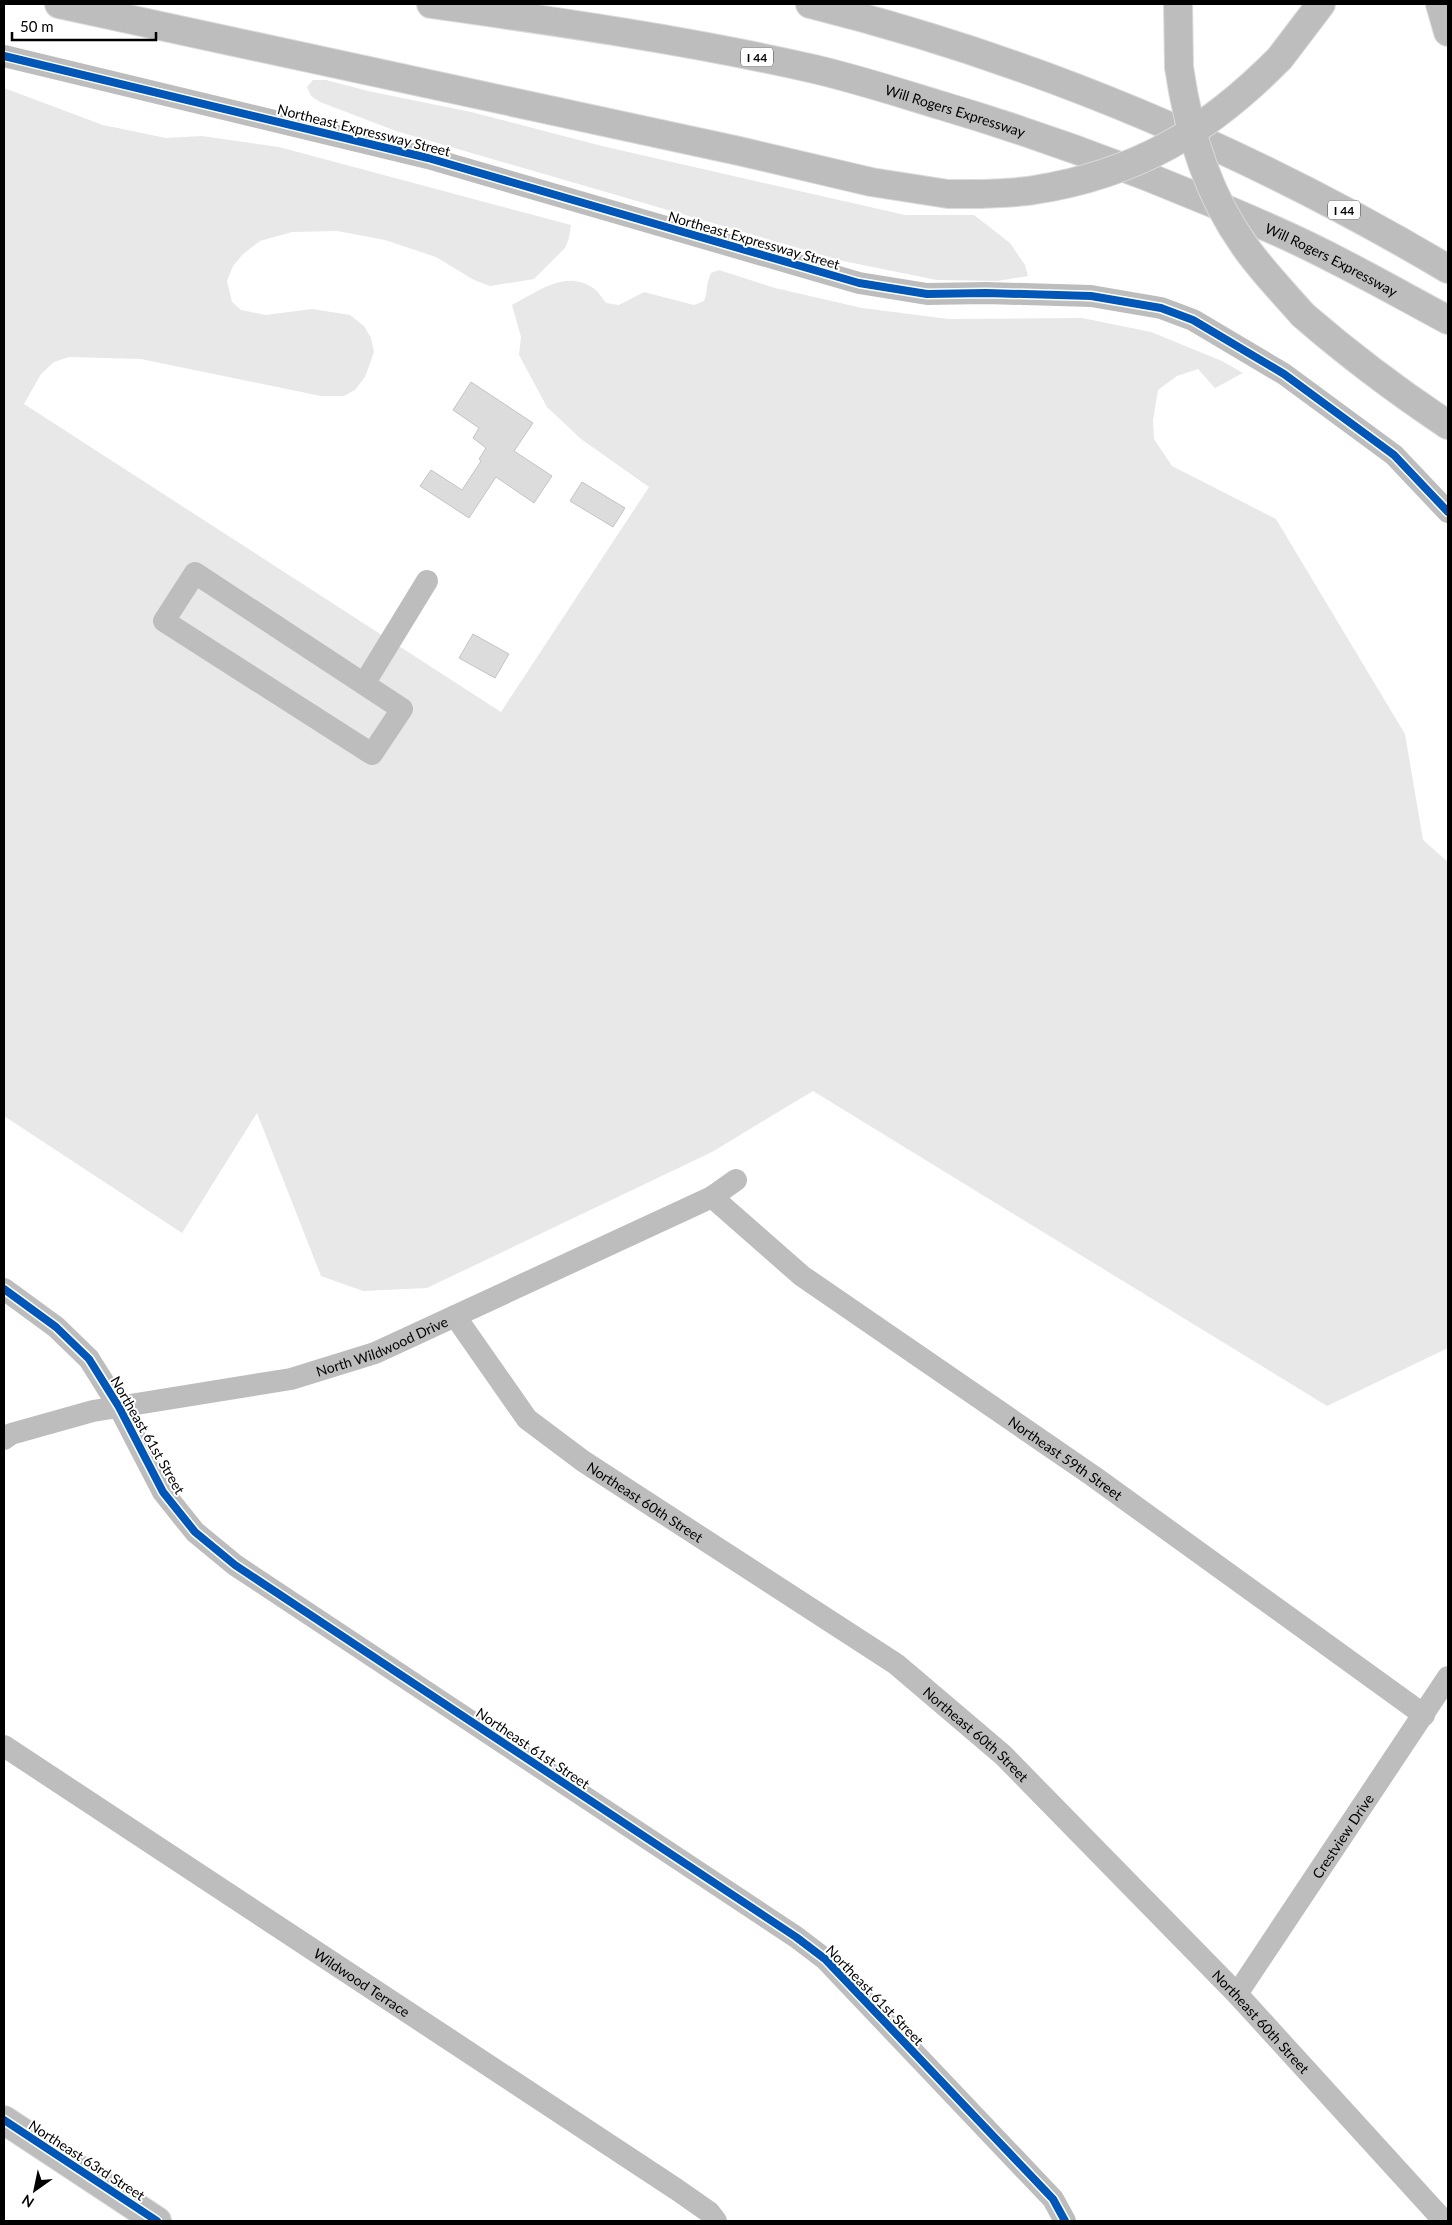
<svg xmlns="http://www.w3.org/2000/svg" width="1452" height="2225" font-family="Lato,sans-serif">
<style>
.green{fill:#e8e8e8}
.building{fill:#dcdcdc;stroke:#c4c4c4}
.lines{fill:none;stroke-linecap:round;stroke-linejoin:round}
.major-casing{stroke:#dbdbdb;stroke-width:30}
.highway-casing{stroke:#dbdbdb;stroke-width:30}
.minor{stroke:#bdbdbd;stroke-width:22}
.major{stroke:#bdbdbd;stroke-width:28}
.highway{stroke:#bdbdbd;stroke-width:28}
.highway-bridge-casing{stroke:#dbdbdb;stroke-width:30;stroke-linecap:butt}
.highway-bridge{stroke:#bdbdbd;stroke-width:28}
.cycleway-casing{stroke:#fff;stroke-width:11}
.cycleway{stroke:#0057b8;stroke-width:8}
.labels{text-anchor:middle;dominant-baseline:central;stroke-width:4;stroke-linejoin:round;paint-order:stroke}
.shield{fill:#fff;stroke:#4c4c4c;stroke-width:1}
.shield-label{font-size:12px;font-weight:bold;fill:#000}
.street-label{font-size:14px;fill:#000;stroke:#fff}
</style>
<rect width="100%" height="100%" fill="#fff"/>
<g class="green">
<path d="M313,80H326L368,91L471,112L602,146L905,215H974L1010,243L1025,265L1028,276L997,281L937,280L843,261L396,131L320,102L311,96L307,87Z"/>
<path d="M4,88L103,125L166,138L202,136L279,147L571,225L569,238L565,248L534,279L490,286L474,280L436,257L385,240L337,231L292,232L260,241L243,254L233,266L227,281L232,302L241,310L266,315L312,309L350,315L364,326L371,338L374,352L365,377L355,390L344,396H321L141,359L69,357L54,362L41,374L24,404L501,712L649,487L581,439L547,407L519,355L521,337L512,305C537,292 566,269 593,288C598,291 602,298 606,303L619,305L644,292L694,305L704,301C708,291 706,282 711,273L719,270L775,288L862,308L949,319L1082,318L1151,332L1222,361L1243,373L1215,388L1198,369L1177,376L1158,390L1153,420L1154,439L1172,466L1276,519L1405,734L1423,840L1448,862V1348L1327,1406L813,1091L712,1152L427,1288L363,1291L321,1276L257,1113L182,1233L4,1116Z"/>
</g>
<g class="building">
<path d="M471,382L533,423L514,451L552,476L534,503L496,477L469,518L420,486L431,470L462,490L481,461L479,459L486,448L473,438L479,428L453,410Z"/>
<path d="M582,482L625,508L613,527L570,501Z"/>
<path d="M473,634L509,654L495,678L459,658Z"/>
</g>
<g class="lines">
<defs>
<path id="major" d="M4,2120L157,2221"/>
<g id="highway">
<path d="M59,4L739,151L871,182L948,194H981"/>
<path id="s6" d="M431,4C559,22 687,40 814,69C857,79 900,93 943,106C1057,140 1168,182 1276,231C1335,257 1392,290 1448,320"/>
<path d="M810,4C1035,60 1249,151 1448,269"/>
<path d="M1178,4L1179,67"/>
<path d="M1440,4L1448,32"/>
<path d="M1280,58L1321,4"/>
<path d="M1303,315C1349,355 1397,391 1448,425"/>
</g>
</defs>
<use href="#major" class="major-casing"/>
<use href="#highway" class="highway-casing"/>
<g class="minor">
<path d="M4,56L428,158L859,283L927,294L986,293L1091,296L1161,308L1193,320L1284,374L1394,455L1448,512"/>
<path d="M195,573L402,709L372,754L164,621Z"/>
<path d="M364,684L427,581"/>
<path id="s1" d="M712,1197L802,1276L1093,1476L1424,1715"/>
<path d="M4,1289L56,1327L89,1359L119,1407L163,1492L195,1532L235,1565L796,1937L825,1959L1053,2199L1065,2221"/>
<path id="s2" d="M455,1316L527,1419L583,1461L896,1664L1003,1755L1237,1994L1444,2221"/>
<path id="s3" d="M4,1439L11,1434L93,1411L291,1379L375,1353L712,1197L736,1180"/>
<path id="s4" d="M4,1746L676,2189L709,2212L716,2221"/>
<path id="s5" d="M1237,1994L1448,1677"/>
</g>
<use href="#major" class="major"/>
<use href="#highway" class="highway"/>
<defs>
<g id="highway-bridge">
<path d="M1179,67C1188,130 1207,193 1244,245C1261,270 1283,292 1303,315"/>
<path d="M981,194C999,193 1017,193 1034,190C1137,174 1208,131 1280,58"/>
</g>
</defs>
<use href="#highway-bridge" class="highway-bridge-casing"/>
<use href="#highway-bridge" class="highway-bridge"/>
<defs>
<g id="cycleway">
<path d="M4,56L428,158L859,283L927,294L986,293L1091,296L1161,308L1193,320L1284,374L1394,455L1448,512"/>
<path d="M4,1289L56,1327L89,1359L119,1407L163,1492L195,1532L235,1565L796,1937L825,1959L1053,2199L1065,2221"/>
<path d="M4,2120L157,2221"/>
</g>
</defs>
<use href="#cycleway" class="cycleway-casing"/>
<use href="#cycleway" class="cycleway"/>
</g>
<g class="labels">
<g class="shield">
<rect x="741" y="47.5" width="32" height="19" rx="4"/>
<rect x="1328" y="200.5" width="32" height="19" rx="4"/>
</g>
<g class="shield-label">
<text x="757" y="57">I 44</text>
<text x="1344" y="210">I 44</text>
</g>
<g class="street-label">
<text stroke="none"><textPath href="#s6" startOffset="536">Will Rogers Expressway</textPath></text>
<text transform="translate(364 130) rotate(14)">Northeast Expressway Street</text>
<text transform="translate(754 240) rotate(16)">Northeast Expressway Street</text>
<text stroke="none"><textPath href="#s6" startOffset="941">Will Rogers Expressway</textPath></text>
<text stroke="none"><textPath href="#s3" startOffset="391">North Wildwood Drive</textPath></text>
<text transform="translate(148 1435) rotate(60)">Northeast 61st Street</text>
<text stroke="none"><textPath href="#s1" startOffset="440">Northeast 59th Street</textPath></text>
<text stroke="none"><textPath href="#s2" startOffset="270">Northeast 60th Street</textPath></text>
<text stroke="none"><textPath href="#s2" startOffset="675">Northeast 60th Street</textPath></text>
<text transform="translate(533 1748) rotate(34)">Northeast 61st Street</text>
<text stroke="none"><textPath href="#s5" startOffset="190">Crestview Drive</textPath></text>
<text stroke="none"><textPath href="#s4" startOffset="429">Wildwood Terrace</textPath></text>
<text transform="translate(875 1995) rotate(46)">Northeast 61st Street</text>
<text stroke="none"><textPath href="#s2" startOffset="1080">Northeast 60th Street</textPath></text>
<text transform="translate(87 2160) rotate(33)">Northeast 63rd Street</text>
</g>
</g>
<rect width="1452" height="2225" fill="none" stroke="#000000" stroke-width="10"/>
<g transform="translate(35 2190) rotate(213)" stroke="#ffffff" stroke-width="4" paint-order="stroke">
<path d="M0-4L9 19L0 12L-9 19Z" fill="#000000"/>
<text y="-8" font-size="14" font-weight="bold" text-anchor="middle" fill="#000000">N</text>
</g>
<path d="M12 32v8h144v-8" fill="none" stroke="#000000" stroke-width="2.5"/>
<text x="20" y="32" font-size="15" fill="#000000" stroke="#ffffff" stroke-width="4" paint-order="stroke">50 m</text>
</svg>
